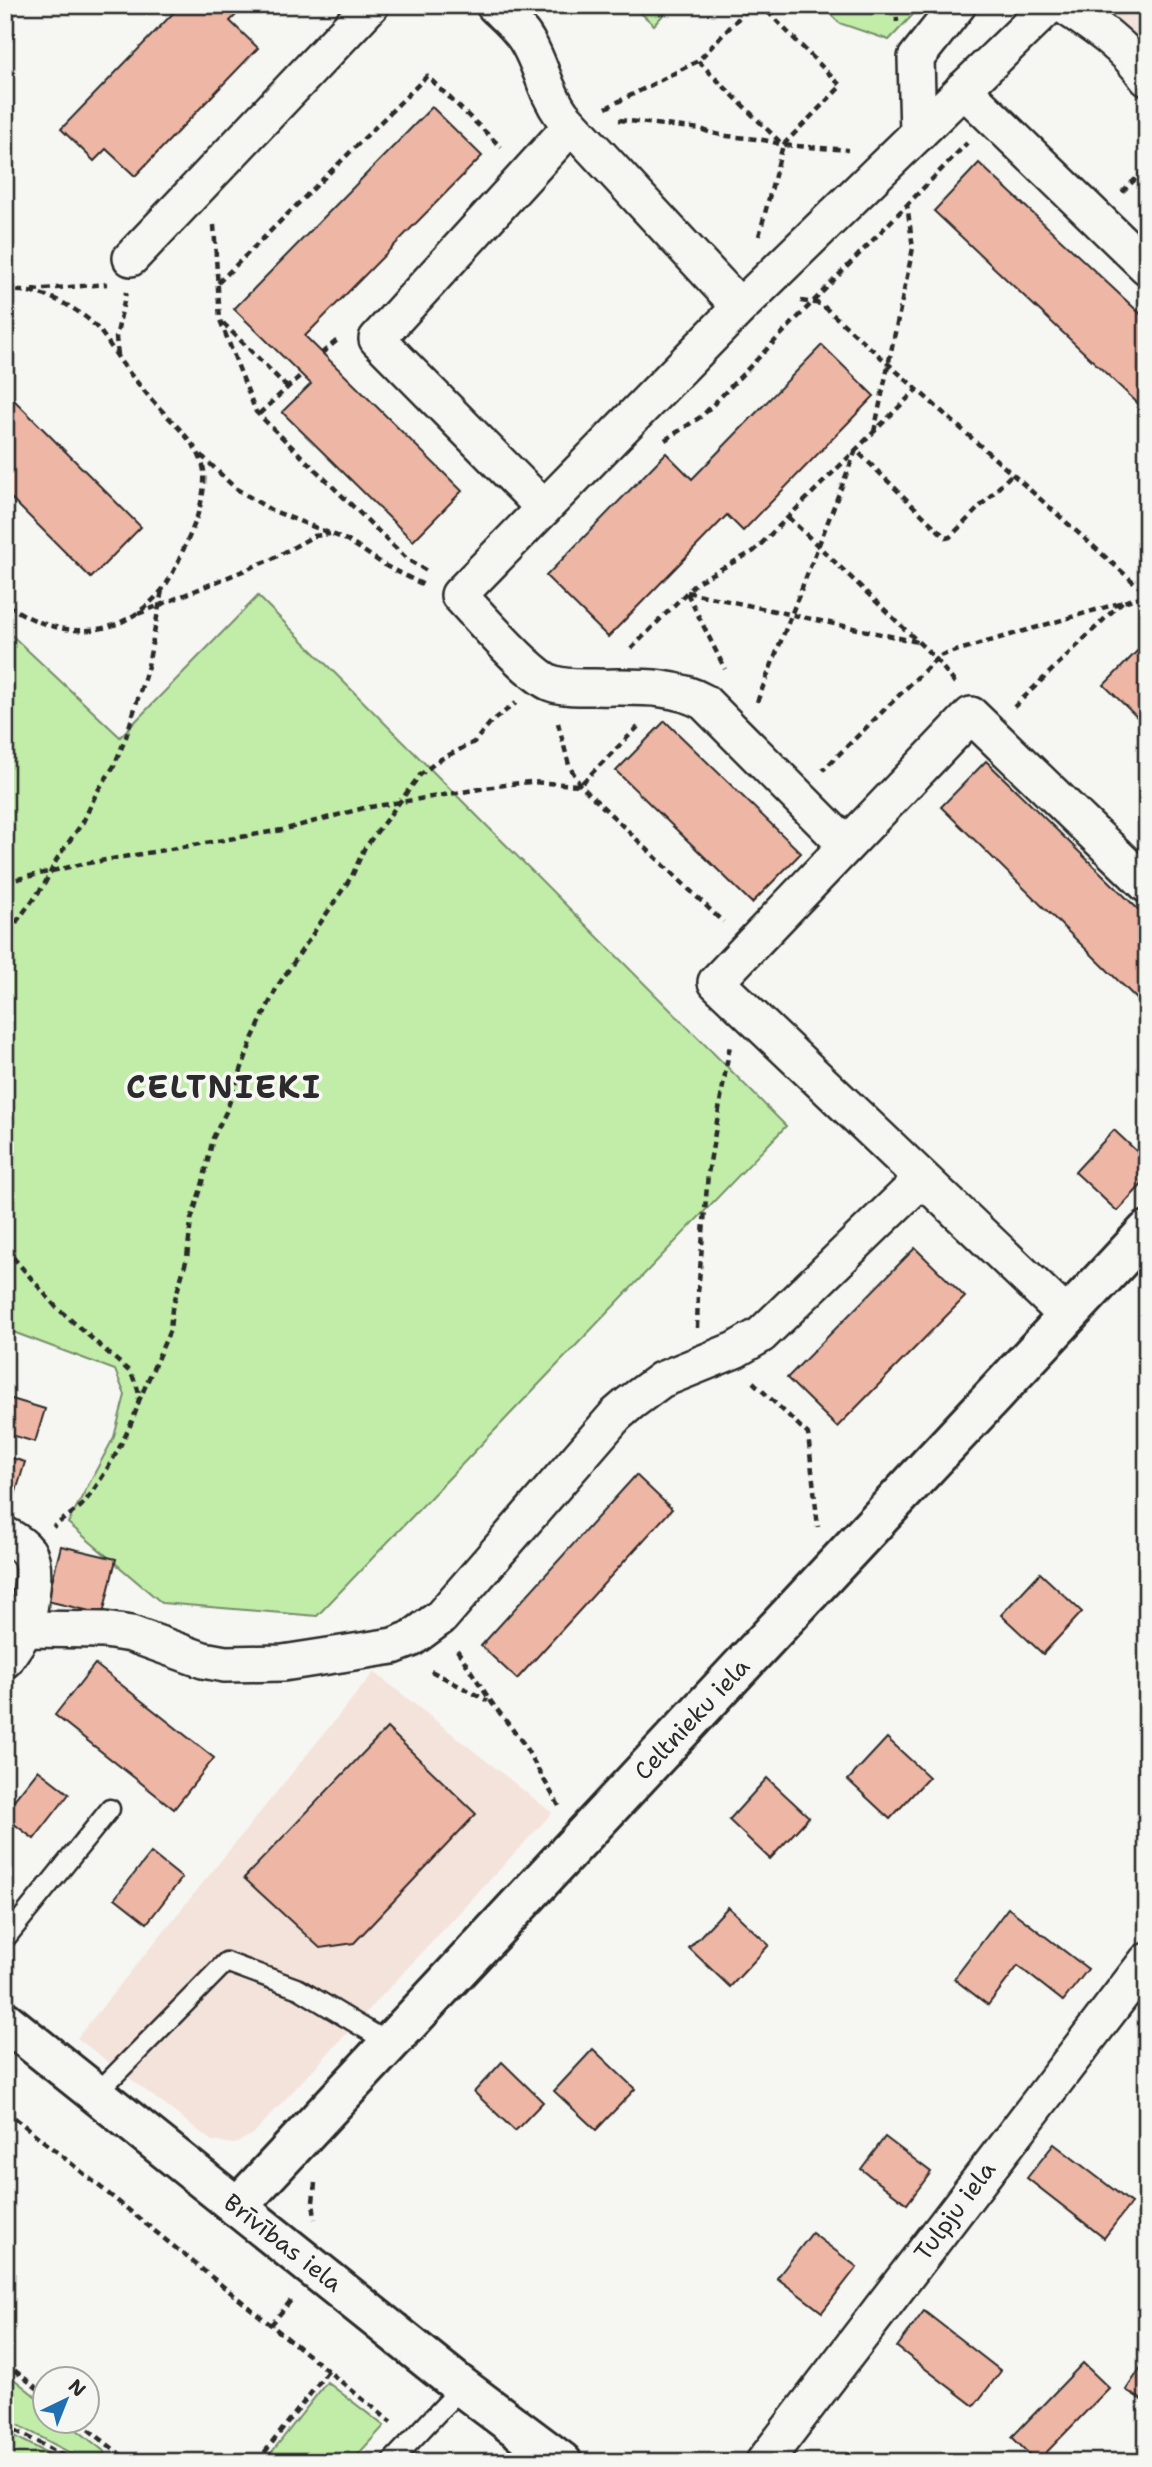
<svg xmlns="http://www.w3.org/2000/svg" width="1152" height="2467" font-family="'Shantell Sans',sans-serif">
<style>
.built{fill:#f4e3db}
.green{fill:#c1eda9;stroke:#768c6a;stroke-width:2}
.building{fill:#eeb6a4;stroke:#2b2b2b;stroke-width:2}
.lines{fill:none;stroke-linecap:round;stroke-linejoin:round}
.lane-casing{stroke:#2b2b2b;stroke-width:23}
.street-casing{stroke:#2b2b2b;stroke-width:40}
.secondary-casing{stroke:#2b2b2b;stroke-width:44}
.path{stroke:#2b2b2b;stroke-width:4.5;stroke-dasharray:7 5;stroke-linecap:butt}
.lane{stroke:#f6f6f2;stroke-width:18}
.street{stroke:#f6f6f2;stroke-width:35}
.secondary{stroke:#f6f6f2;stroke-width:38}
.labels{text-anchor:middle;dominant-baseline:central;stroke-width:7;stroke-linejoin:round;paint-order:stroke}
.street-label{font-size:24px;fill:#2b2b2b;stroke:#f6f6f2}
.district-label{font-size:32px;font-weight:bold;letter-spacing:2px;fill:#2b2b2b;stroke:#f6f6f2}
</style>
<rect width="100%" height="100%" fill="#f6f6f2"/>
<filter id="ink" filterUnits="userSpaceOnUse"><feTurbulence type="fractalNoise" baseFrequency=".0143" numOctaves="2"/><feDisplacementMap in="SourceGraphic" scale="14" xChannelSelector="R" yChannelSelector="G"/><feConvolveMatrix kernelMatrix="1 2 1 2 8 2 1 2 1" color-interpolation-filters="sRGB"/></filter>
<g filter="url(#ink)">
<g class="built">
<path d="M1070,5H1147V103Z"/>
<path d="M374,1672L552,1813L253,2134L234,2144L212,2141L77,2038Z"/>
</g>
<g class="green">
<path d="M632,5H672L654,25Z"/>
<path d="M821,5H922L889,40L839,23Z"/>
<path d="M258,596L786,1126L317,1616L162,1603L68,1523L114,1437L125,1395L115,1370L5,1329V1131L13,1119L5,1112V629L120,737Z"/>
<path d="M5,2372L45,2404L46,2422H67L105,2452L97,2462H87L5,2418Z"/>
<path d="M327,2382L384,2426L351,2462H264Z"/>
<path d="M5,2431L64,2462H5Z"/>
</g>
<g class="building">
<path d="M181,5H240L243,8L230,21L258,48L135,176L106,149L94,161L61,129Z"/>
<path d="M432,107L482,156L305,336L462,491L413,541L282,412L311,384L234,309Z"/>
<path d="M979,163L1147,320V412L934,211Z"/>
<path d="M822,345L874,396L743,531L727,515L608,637L546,576L666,453L692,479Z"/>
<path d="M5,391L141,527L91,578L5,492Z"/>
<path d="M1147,641V727L1104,685Z"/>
<path d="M665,721L801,853L752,903L616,771Z"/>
<path d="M986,761L1147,918V1001L1143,1005L941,807Z"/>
<path d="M1114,1130L1147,1161V1179L1117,1211L1075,1172Z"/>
<path d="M915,1248L965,1297L837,1427L787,1378Z"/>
<path d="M5,1397L45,1409L35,1442L5,1433Z"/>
<path d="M5,1456L25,1462L15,1495L5,1492Z"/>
<path d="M636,1475L672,1509L517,1679L481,1646Z"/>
<path d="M61,1546L116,1559L103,1614L47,1601Z"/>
<path d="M1040,1573L1082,1612L1043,1654L1001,1615Z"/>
<path d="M95,1664L214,1758L174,1809L55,1715Z"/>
<path d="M387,1728L476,1814L354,1943L320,1948L244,1878Z"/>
<path d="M887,1738L929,1777L890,1819L848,1780Z"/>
<path d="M38,1770L69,1794L34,1839L5,1817V1811Z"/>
<path d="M767,1778L809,1817L770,1859L729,1820Z"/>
<path d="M151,1853L182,1878L147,1923L115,1898Z"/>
<path d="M728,1907L769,1945L730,1987L689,1948Z"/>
<path d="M1008,1908L1088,1969L1063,2001L1018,1966L988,2005L954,1979Z"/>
<path d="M593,2049L635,2089L596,2130L554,2091Z"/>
<path d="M502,2062L543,2102L515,2131L474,2092Z"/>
<path d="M885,2137L931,2172L907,2204L861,2169Z"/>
<path d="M1054,2144L1131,2203L1104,2238L1027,2178Z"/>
<path d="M812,2233L857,2267L822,2312L777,2278Z"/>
<path d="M924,2311L1001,2371L974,2406L897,2347Z"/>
<path d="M1147,2358V2403L1126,2390Z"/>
<path d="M1083,2363L1109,2388L1037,2462L1012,2437Z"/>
</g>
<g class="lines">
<defs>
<g id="lane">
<path d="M5,1939L110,1809"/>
<path d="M96,2094L226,1962L299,1989L389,2043"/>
<path d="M391,2462L462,2387"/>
</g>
<g id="street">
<path d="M494,5C506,17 520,28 528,43C542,67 545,92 562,115L740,307"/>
<path d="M1063,5C1095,26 1125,46 1147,78"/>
<path d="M963,89L1147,267"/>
<path d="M918,134L916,58L958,5"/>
<path d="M131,258L371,5"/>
<path d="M544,508L377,339L571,126"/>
<path d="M846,845L704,702C671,683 630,688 594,687C580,687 565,688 551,683C529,675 478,615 459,595L740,307L1050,5"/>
<path d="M1068,1317L716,982L971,715L1147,885"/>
<path d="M5,1535C13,1539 22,1544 28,1552C39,1568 28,1610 26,1629"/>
<path d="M5,1660L26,1629L105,1630L131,1634L203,1660L225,1664L283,1663L393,1646L411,1639L441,1617L616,1415L630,1403L661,1380L735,1350L761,1335L922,1179"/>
<path d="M764,2462L1147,1961"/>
</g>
<g id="secondary">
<path d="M5,2021L462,2387L562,2462"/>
<path d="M237,2207L1147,1231"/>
</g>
</defs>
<use href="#lane" class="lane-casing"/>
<use href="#street" class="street-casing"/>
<use href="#secondary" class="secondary-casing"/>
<g class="path">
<path d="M896,5L897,22"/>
<path d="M698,61L783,145L841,86L761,5"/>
<path d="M606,108L698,61L751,5"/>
<path d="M619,120L701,129C725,140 753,135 779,144"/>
<path d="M1122,192L1147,168"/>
<path d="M214,225L220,320L256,412L407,559L430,573"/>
<path d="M759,236L783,145L848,150"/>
<path d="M218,283L427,76L501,147"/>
<path d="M32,290L107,284"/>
<path d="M5,291C35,289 61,299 84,316C101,328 110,346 121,362C130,374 141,387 151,399C166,416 185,432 197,451C200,457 203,464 204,471C206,497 195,525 184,548C178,562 172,577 162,590C118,643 57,640 5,603"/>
<path d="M801,301L821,304L1147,594"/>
<path d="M223,323L288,388"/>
<path d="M322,353L340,338"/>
<path d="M118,355L116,338L126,292"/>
<path d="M259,414L301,375"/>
<path d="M874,432L913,248L907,204"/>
<path d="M665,440L702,416L967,143"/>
<path d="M201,455L235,488L271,510L347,540L386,566L424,585"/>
<path d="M788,517L936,659L823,770"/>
<path d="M687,592L918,642"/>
<path d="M687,593L725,669"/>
<path d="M138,614L272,559L314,536L330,534"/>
<path d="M631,649L697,582L754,551L916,390"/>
<path d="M955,683L936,659L942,655L1147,595"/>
<path d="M757,702L856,450L946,538L950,537L1012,474"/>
<path d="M1014,707L1123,601"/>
<path d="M558,723L569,765L580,785L723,922"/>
<path d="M5,882L82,864L282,830L364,808L511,784L531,782L580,785L641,724"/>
<path d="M5,957L11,933L17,921L44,885L58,857L83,822L97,792L114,766L126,737L148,666L162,590"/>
<path d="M5,1248L56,1307L129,1371C134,1378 138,1387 139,1396C140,1417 96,1492 80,1507C71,1514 62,1520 53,1527"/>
<path d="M697,1328L698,1293L708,1174L730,1045"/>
<path d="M753,1382L808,1434L818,1527"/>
<path d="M138,1403L170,1330L172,1309L187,1258L191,1220L203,1182L213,1138L226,1112L253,1037L277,987L352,876L364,849L420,775L439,760L474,742L491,722L516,703"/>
<path d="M457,1650L492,1703L523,1743L559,1806"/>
<path d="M431,1671L488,1701"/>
<path d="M5,2110L391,2422"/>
<path d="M315,2183L313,2202L315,2219"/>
<path d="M271,2325L292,2299"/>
<path d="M5,2363L46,2395"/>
<path d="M79,2422L130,2462"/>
<path d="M5,2425L76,2462"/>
<path d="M599,2455L607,2462"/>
<path d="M257,2462L328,2371"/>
</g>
<use href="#lane" class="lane"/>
<use href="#street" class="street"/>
<use href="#secondary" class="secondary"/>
</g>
</g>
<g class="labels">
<g class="street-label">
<text transform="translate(692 1719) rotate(-47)">Celtnieku iela</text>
<text transform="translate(955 2211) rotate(-53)">Tulpju iela</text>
<text transform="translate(283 2243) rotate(38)">Brīvības iela</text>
</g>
<g class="district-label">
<text x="224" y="1086">CELTNIEKI</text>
</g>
</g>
<rect width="1152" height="2467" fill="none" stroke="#f6f6f2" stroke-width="28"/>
<rect x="14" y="14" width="1124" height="2439" fill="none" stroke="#2b2b2b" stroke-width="2.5" filter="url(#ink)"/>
<g transform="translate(66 2400) rotate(43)"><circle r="33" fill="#f6f6f2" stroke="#a5a5a2" stroke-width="2"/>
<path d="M0-5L12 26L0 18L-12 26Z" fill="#1f6fb2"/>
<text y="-10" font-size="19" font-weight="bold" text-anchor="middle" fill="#2b2b2b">N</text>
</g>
</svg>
